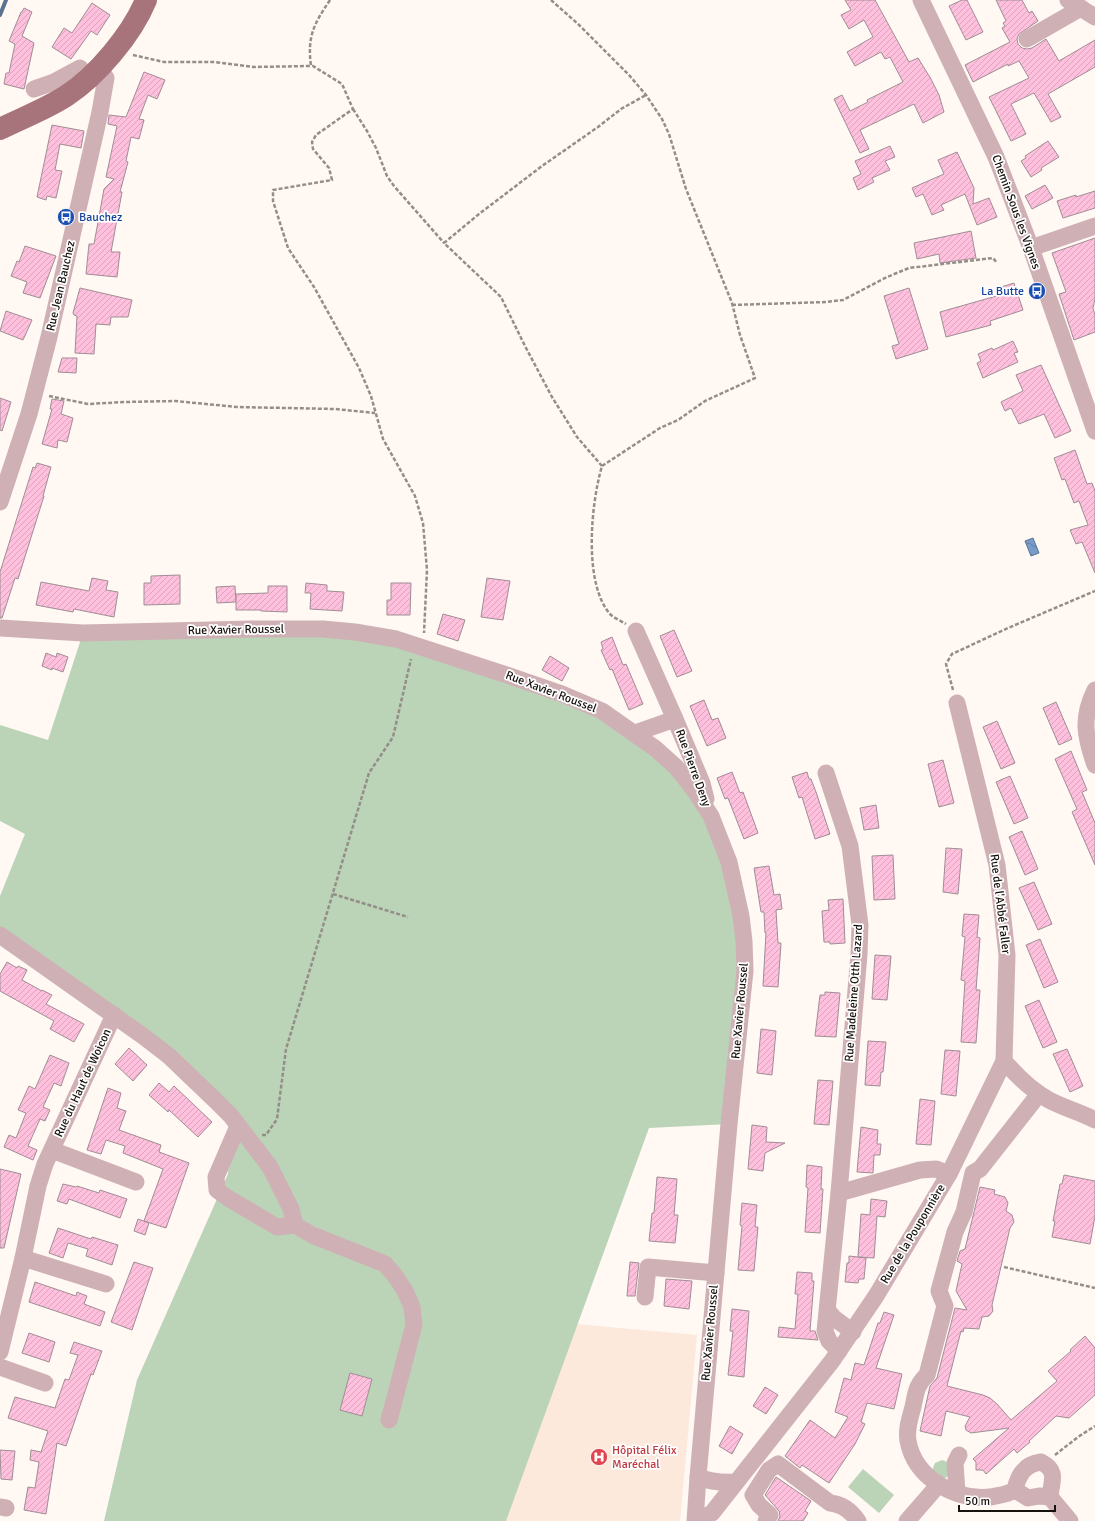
<svg xmlns="http://www.w3.org/2000/svg" width="1095" height="1521" font-family="Signika,sans-serif">
<style>
.built{fill:#fce9db}
.green{fill:#bbd4b7}
.water{fill:url(#water-waves);stroke:#5a7391}
.lines{fill:none;stroke-linecap:round;stroke-linejoin:round}
.stream{stroke:#5a7391;stroke-width:4}
.building{fill:url(#building-hatch);stroke:#a08d95}
.path{stroke:#948e89;stroke-width:2.5;stroke-dasharray:4 2;stroke-linecap:butt}
.minor{stroke:#cfb1b5;stroke-width:17}
.major{stroke:#a8747b;stroke-width:22}
.labels{text-anchor:middle;dominant-baseline:central;stroke-width:3.5;stroke-linejoin:round;paint-order:stroke}
.street-label{font-size:12px;fill:#18120e;stroke:#fff}
.transit-label{font-size:12px;fill:#164399;stroke:#fff;text-anchor:start}
.health-label{font-size:12px;fill:#be3a42;stroke:#fff;text-anchor:start}
</style>
<defs>
<pattern id="water-waves" width="16" height="10" patternUnits="userSpaceOnUse"><rect width="16" height="10" fill="#779cc9"/><path d="M0 5q4-4 8 0t8 0" fill="none" stroke="#617ea2"/></pattern>
<pattern id="building-hatch" width="6" height="6" patternUnits="userSpaceOnUse"><rect width="6" height="6" fill="#fec0dc"/><path d="M-1 1l2-2M0 6l6-6M5 7l2-2" fill="none" stroke="#d9a4bc"/></pattern>
</defs>
<rect width="100%" height="100%" fill="#fff8f3"/>
<path class="built" d="M565,1323L697,1335L680,1521H486Z"/>
<g class="green">
<path d="M323,629L441,653L635,733L711,816L744,941L729,1124L649,1128L506,1521H104L137,1380L228,1174V1171L237,1142L246,1133L133,1024L0,932V896L25,834L0,821V725L48,740L83,633Z"/>
<path d="M942,1460L947,1462L949,1475L944,1479L932,1470L935,1463Z"/>
<path d="M863,1469L894,1495L879,1513L848,1487Z"/>
</g>
<path class="water" d="M1033,538L1039,553L1031,556L1025,541Z"/>
<g class="lines">
<path class="stream" d="M0,15L6,0"/>
</g>
<g class="building">
<path d="M845,0H875L909,62L918,58L931,79L939,95L944,112L923,123L914,104L860,130L869,149L860,153L834,99L842,95L850,111L868,102L867,100L903,82L890,57L885,59L881,52L855,66L847,52L873,37L864,20L849,29L841,15L851,10Z"/>
<path d="M962,0H967L983,32L966,40L949,6Z"/>
<path d="M996,0H1022L1029,13L1032,11L1038,21L1019,34L1017,39L1018,44L1022,48L1027,49L1032,48L1046,39L1059,61L1095,40V67L1048,94L1061,117L1051,122L1034,93L1011,104L1026,134L1011,141L989,97L1029,78L1019,61L1008,66V64L973,82L965,65L1010,42L1002,28L1005,26L1003,23L1006,21Z"/>
<path d="M92,3L110,15L97,35L91,31L71,59L52,47L64,28L72,33Z"/>
<path d="M24,8L32,12L22,36L34,43L24,89L4,84L6,73H9L15,44L9,41L21,12H22Z"/>
<path d="M144,72L165,80L157,99L148,95L139,119L144,120L139,139L131,137L126,161L128,162L120,192H122L111,252H120L117,277L86,274L89,244H94L104,189L114,179L106,177L117,126L108,124L109,115L126,117Z"/>
<path d="M52,125L84,131L81,148L60,144L55,170L62,171L56,198L47,196L46,200L37,197Z"/>
<path d="M1048,141L1059,157L1041,168L1042,170L1031,177L1021,161L1026,158L1025,156Z"/>
<path d="M890,146L895,157L885,161L890,170L872,178L874,182L858,190L853,178L861,174L855,161Z"/>
<path d="M957,152L974,188L973,204L989,198L997,217L977,225L965,194L941,205L944,210L932,215L923,194L916,197L912,188L944,174L938,160Z"/>
<path d="M1045,185L1053,198L1032,209L1025,196Z"/>
<path d="M1095,191V208L1063,218L1057,201L1076,195V197Z"/>
<path d="M971,231L976,258L940,263L939,254L917,259L914,243Z"/>
<path d="M1095,238V299L1093,308L1095,315V332L1074,340L1059,294L1066,292L1052,253Z"/>
<path d="M25,246L56,256L40,298L23,293L27,282L11,276L17,261L19,262Z"/>
<path d="M1014,283L1023,310L990,321L991,325L946,337L940,312L1000,295L998,288Z"/>
<path d="M80,288L132,300L128,317H111L110,325L96,324L94,354L75,353L77,316L74,315L73,313Z"/>
<path d="M909,288L928,349L896,359L892,346L899,344L884,296Z"/>
<path d="M6,311L32,320L23,340L0,331Z"/>
<path d="M1013,341L1018,352L1014,353L1018,362L983,378L977,363L981,361L978,354L992,348L993,350Z"/>
<path d="M62,358H77L76,373L58,372Z"/>
<path d="M1041,365L1071,431L1055,438L1044,414L1019,424L1011,408L1005,411L1001,402L1023,391L1016,375Z"/>
<path d="M0,398L11,402L2,431L0,430Z"/>
<path d="M52,399L64,401L61,414L73,418L67,442L58,440L57,448L42,444L52,409H50Z"/>
<path d="M1075,450L1087,484L1092,483L1095,491V573L1082,542L1076,544L1070,530L1088,525L1079,501L1074,503L1065,479L1062,480L1054,458Z"/>
<path d="M37,463L51,467L43,496H44L18,579L15,578L2,618H0V572L33,467L35,468Z"/>
<path d="M180,575V604L144,605V583H151V576Z"/>
<path d="M92,578L108,581L106,590L118,592L114,617L74,609L73,612L36,605L41,582L89,591Z"/>
<path d="M487,578L510,581L503,620L481,617Z"/>
<path d="M306,583L327,585V591L344,592L342,611L310,609L311,593H305Z"/>
<path d="M391,583H411L410,615H387V600H391Z"/>
<path d="M235,586L236,602L217,603L216,587Z"/>
<path d="M268,586H287V612L261,611V610H236V594L268,593Z"/>
<path d="M443,614L465,620L458,641L437,634Z"/>
<path d="M674,630L692,671L677,677L660,636Z"/>
<path d="M612,637L623,665L626,664L643,704L629,710L612,669L610,670L601,650L603,649L601,642Z"/>
<path d="M46,653L56,657L57,653L68,657L63,672L52,668V670L42,666Z"/>
<path d="M550,656L569,668L562,681L542,670Z"/>
<path d="M704,700L712,720L718,718L726,738L707,746L690,706Z"/>
<path d="M1056,702L1072,739L1059,745L1043,708Z"/>
<path d="M997,721L1015,763L1001,769L983,727Z"/>
<path d="M1071,751L1087,790L1082,792L1095,823V865L1072,812L1077,809L1055,759Z"/>
<path d="M943,760L954,803L939,807L928,764Z"/>
<path d="M732,772L740,793L743,792L758,833L744,839L728,798L725,799L717,778Z"/>
<path d="M807,772L809,779H811L816,792L830,834L815,839L802,797L799,798L792,777Z"/>
<path d="M1010,776L1028,818L1014,824L996,782Z"/>
<path d="M876,805L879,828L864,830L860,808Z"/>
<path d="M1022,831L1038,869L1025,875L1009,837Z"/>
<path d="M946,848L962,849L958,894L943,892Z"/>
<path d="M893,855L895,899L874,900L872,856Z"/>
<path d="M769,866L774,895L780,894L782,909L776,910L778,943H781L778,987L763,986L766,933H765L764,912H761L754,868Z"/>
<path d="M1034,882L1052,924L1038,930L1019,888Z"/>
<path d="M843,899L845,943L830,944V942H824L822,911L829,910L828,900Z"/>
<path d="M964,914L979,915L977,937L980,938L976,990H980L976,1043L961,1042L965,981L961,980L965,937L962,936Z"/>
<path d="M1040,939L1058,982L1044,988L1026,945Z"/>
<path d="M875,955L891,956L887,1000L872,999Z"/>
<path d="M7,962L17,968L18,966L27,970L22,980L42,991V990L52,995L46,1004L84,1024L74,1042L50,1029L54,1021L0,991V974Z"/>
<path d="M825,992L840,993L836,1037L815,1036L820,995H825Z"/>
<path d="M1039,1000L1057,1042L1043,1048L1025,1006Z"/>
<path d="M761,1029L776,1031L772,1075L757,1073Z"/>
<path d="M868,1041L886,1042L883,1072H881L880,1086L865,1085Z"/>
<path d="M129,1048L147,1065L133,1081L115,1064Z"/>
<path d="M1067,1049L1083,1086L1070,1092L1053,1054Z"/>
<path d="M945,1050L960,1051L956,1096L941,1094Z"/>
<path d="M50,1055L69,1063L61,1086L54,1083L43,1107L50,1110L45,1121L40,1119L28,1146L37,1150L33,1160L4,1147L9,1135L16,1138L26,1113L18,1110L29,1086L35,1089Z"/>
<path d="M818,1080L833,1081L829,1125L814,1124Z"/>
<path d="M159,1083L169,1092L174,1086L212,1122L198,1137L169,1110L168,1112L149,1095Z"/>
<path d="M108,1088L121,1093L117,1108L126,1111L119,1130L161,1145L159,1152L189,1163L166,1228L144,1221L163,1169L123,1153L125,1146L106,1140L101,1154L87,1150Z"/>
<path d="M920,1099L935,1101L931,1145L916,1144Z"/>
<path d="M752,1125L767,1127L766,1142L785,1143L765,1153L763,1171L748,1169Z"/>
<path d="M861,1127L878,1130L877,1144H881L880,1155H874L873,1173L857,1172Z"/>
<path d="M807,1165L822,1167L821,1189H823L820,1233L805,1232L808,1188L806,1187Z"/>
<path d="M0,1169L21,1174L4,1248H0Z"/>
<path d="M1064,1175L1095,1181V1216L1090,1244L1052,1237L1055,1221H1053L1060,1184H1062Z"/>
<path d="M657,1177L677,1179L674,1215H678L675,1243L649,1241L652,1213H654Z"/>
<path d="M63,1184L76,1187L77,1186L99,1193L100,1190L127,1199L120,1218L69,1199L67,1204L57,1201Z"/>
<path d="M980,1187L995,1190L994,1194L1005,1197L1008,1203L1006,1211L1012,1215L1014,1222L1010,1228L992,1305L993,1311L989,1316L982,1317L979,1329L964,1328L963,1332L961,1331L947,1386L983,1395L990,1398L997,1404L1011,1420L1057,1381L1048,1371L1071,1351L1070,1350L1085,1336L1095,1348V1395L1069,1418L1056,1416L1029,1441L1030,1442L1017,1453L1014,1449L986,1474L983,1470H976V1462L973,1459L1009,1428L971,1433L966,1430L965,1426L970,1417L946,1411L941,1436L920,1431L930,1386L937,1378L955,1308L967,1310L956,1291L962,1264L957,1261L960,1251L965,1249Z"/>
<path d="M871,1199L887,1201L885,1217L877,1216L874,1258L858,1257L861,1214L870,1215Z"/>
<path d="M742,1203L757,1205L755,1227H758L754,1271L738,1270L742,1226L740,1225Z"/>
<path d="M138,1219L149,1223L145,1235L134,1231Z"/>
<path d="M58,1228L91,1239L92,1237L118,1245L112,1265L86,1256L88,1249L68,1243L63,1258L49,1253Z"/>
<path d="M849,1256L866,1258L864,1279H859L858,1283L845,1282L847,1263H849Z"/>
<path d="M134,1262L153,1268L132,1330L111,1322Z"/>
<path d="M630,1262L639,1263L635,1296H627Z"/>
<path d="M797,1272L812,1273V1281H814L810,1331H815L818,1340L778,1337L779,1327L795,1329L798,1294H795Z"/>
<path d="M666,1279L692,1281L689,1309L664,1306Z"/>
<path d="M35,1282L76,1296L77,1292L87,1296L84,1304L105,1312L100,1326L29,1302Z"/>
<path d="M732,1309L749,1311L744,1377L728,1375L733,1331H730Z"/>
<path d="M884,1312L894,1315L876,1368L902,1374L894,1409L867,1403L861,1422L865,1424L855,1444L829,1483L802,1465L800,1468L785,1456L810,1420L835,1438L848,1417L835,1412L844,1378L851,1380L855,1363L864,1365L878,1323H880Z"/>
<path d="M29,1333L55,1342L49,1362L22,1353Z"/>
<path d="M74,1342L102,1351L93,1375L91,1374L66,1446L57,1443L46,1514L24,1510L28,1487L35,1488L39,1462L30,1460L31,1450L41,1452L48,1431L8,1418L15,1397L55,1408L65,1379L69,1380L78,1355L70,1353Z"/>
<path d="M350,1373L372,1379L362,1416L340,1410Z"/>
<path d="M765,1387L778,1395L766,1414L753,1406Z"/>
<path d="M730,1426L743,1434L732,1454L719,1446Z"/>
<path d="M0,1450L15,1451L12,1480L1,1479Z"/>
<path d="M776,1477L811,1501L805,1511L808,1513L803,1521H778L780,1516L779,1511L765,1495Z"/>
</g>
<g class="lines">
<g class="path">
<path d="M330,0C314,24 307,36 311,66H313L342,84L353,109L316,135L312,142L313,149L329,168L332,180L273,190V201L288,248L314,287L359,368L371,396L383,439L415,496L423,523L427,570L424,633"/>
<path d="M551,0L578,24L629,75L646,95L662,119L669,134L686,189L732,303L740,335L755,378L705,401L678,420L660,428L602,466C591,503 583,583 610,614C614,618 621,621 626,624"/>
<path d="M133,55L164,62H215L253,67L311,66"/>
<path d="M353,109L367,131L376,148L387,176L394,186L444,243"/>
<path d="M732,305L826,302L843,300L887,277L909,268L993,258L997,263"/>
<path d="M49,396L88,404L124,402L175,401L237,407L335,409L375,413"/>
<path d="M602,466L577,437L552,397L525,346L501,297L444,243L479,214L542,166L598,127L621,109L646,95"/>
<path d="M953,690L946,664L952,654L1008,628L1095,591"/>
<path d="M333,894L408,917"/>
<path d="M262,1135H266L277,1119L286,1049L369,773L393,737L411,659"/>
<path d="M1004,1267L1095,1288"/>
<path d="M1055,1455L1078,1437L1095,1426"/>
</g>
<g class="minor">
<path d="M921,0L996,157L1031,248L1095,431"/>
<path d="M1068,0L1095,17"/>
<path d="M1027,39L1081,8"/>
<path d="M34,89L54,82L80,68L88,79"/>
<path d="M1031,248L1095,226"/>
<path d="M0,502L29,414L49,337L100,112L106,78L99,69"/>
<path d="M0,628L83,633L252,629H323L355,632L396,639L507,675L562,694L602,711L656,749L676,767L695,791L711,816L729,862L741,916L744,941L745,971L729,1124L698,1477L695,1521"/>
<path d="M636,631L675,719L702,783L706,799"/>
<path d="M1095,690C1081,718 1085,737 1095,765"/>
<path d="M957,703L997,865L1007,955L1004,1061"/>
<path d="M635,733L675,719"/>
<path d="M826,773L850,846L860,925L859,954L839,1193L825,1331L829,1341L839,1351"/>
<path d="M0,935L143,1036L169,1056L215,1100L231,1116L270,1167L291,1209L295,1225L277,1227L228,1198L217,1190L216,1177L238,1126"/>
<path d="M52,1150L136,1182"/>
<path d="M839,1193L920,1170L936,1169L949,1174"/>
<path d="M295,1225L312,1235L385,1264L396,1277L405,1291L412,1307L414,1325L389,1420"/>
<path d="M23,1258L106,1284"/>
<path d="M645,1297L648,1267L716,1273"/>
<path d="M828,1311L834,1318L853,1332"/>
<path d="M0,1352L23,1258L38,1186L45,1164L114,1015"/>
<path d="M0,1367L45,1383"/>
<path d="M1041,1462C1059,1471 1051,1482 1050,1497L1039,1496L1028,1498L1015,1490C1018,1475 1025,1464 1041,1462Z"/>
<path d="M698,1477C711,1482 722,1483 736,1482"/>
<path d="M1015,1490C1007,1495 1000,1495 991,1497C955,1501 915,1478 908,1441C906,1429 910,1418 913,1407C916,1393 916,1385 927,1375L945,1306L939,1291L955,1232L964,1212L973,1173L980,1169L1039,1094"/>
<path d="M957,1493L955,1463L959,1455"/>
<path d="M1050,1497L1070,1521"/>
<path d="M0,1507L6,1508"/>
<path d="M696,1521L712,1513L832,1361L876,1296L949,1174L1004,1061C1017,1076 1031,1090 1049,1100C1064,1108 1080,1112 1095,1120"/>
<path d="M766,1521L770,1515L759,1505L753,1495L769,1470L778,1464L830,1503C842,1504 851,1511 858,1521"/>
<path d="M907,1521L934,1490L937,1483"/>
</g>
<path class="major" d="M0,129C22,118 46,109 66,96C97,76 132,34 146,0"/>
</g>
<defs>
<symbol id="bus-disc" viewBox="-11 -11 22 22"><circle r="9.5" fill="#1a4fb4" stroke="#fff"/><path d="M-5-6H5V4H4V6H2V4H-2V6H-4V4H-5ZM-3.5-4V0h7V-4ZM-3.5 1.2v1.5H-2V1.2ZM2 1.2v1.5H3.5V1.2Z" fill="#fff"/></symbol>
<symbol id="hospital-disc" viewBox="-11 -11 22 22"><circle r="9.5" fill="#e0444e" stroke="#fff"/><path d="M-5-5h3v3.5h4V-5h3V5h-3V1.5h-4V5h-3Z" fill="#fff"/></symbol>
</defs>
<g fill-rule="evenodd">
<use href="#bus-disc" x="56" y="207" width="20" height="20"/>
<use href="#bus-disc" x="1027" y="281" width="20" height="20"/>
<use href="#hospital-disc" x="589" y="1447" width="20" height="20"/>
</g>
<g class="labels">
<g class="street-label">
<text transform="translate(1016 212) rotate(70)">Chemin Sous les Vignes</text>
<text transform="translate(61 286) rotate(-77)">Rue Jean Bauchez</text>
<text transform="translate(236 630) rotate(-1)">Rue Xavier Roussel</text>
<text transform="translate(551 692) rotate(21)">Rue Xavier Roussel</text>
<text transform="translate(693 768) rotate(70)">Rue Pierre Deny</text>
<text transform="translate(1000 904) rotate(83)">Rue de l'Abbé Faller</text>
<text transform="translate(854 993) rotate(-86)">Rue Madeleine Otth Lazard</text>
<text transform="translate(740 1011) rotate(-85)">Rue Xavier Roussel</text>
<text transform="translate(83 1083) rotate(-65)">Rue du Haut de Woicon</text>
<text transform="translate(913 1234) rotate(-59)">Rue de la Pouponnière</text>
<text transform="translate(710 1333) rotate(-85)">Rue Xavier Roussel</text>
</g>
<g class="transit-label">
<text x="79" y="217">Bauchez</text>
<text x="1024" y="291" text-anchor="end">La Butte</text>
</g>
<g class="health-label">
<text x="612" y="1450">Hôpital Félix<tspan x="612" dy="14">Maréchal</tspan></text>
</g>
</g>
<path d="M959 1505v6h96v-6" fill="none" stroke="#18120e" stroke-width="2"/>
<text x="965" y="1505" font-size="12" fill="#18120e" stroke="#ffffff" stroke-width="3" paint-order="stroke">50 m</text>
</svg>
